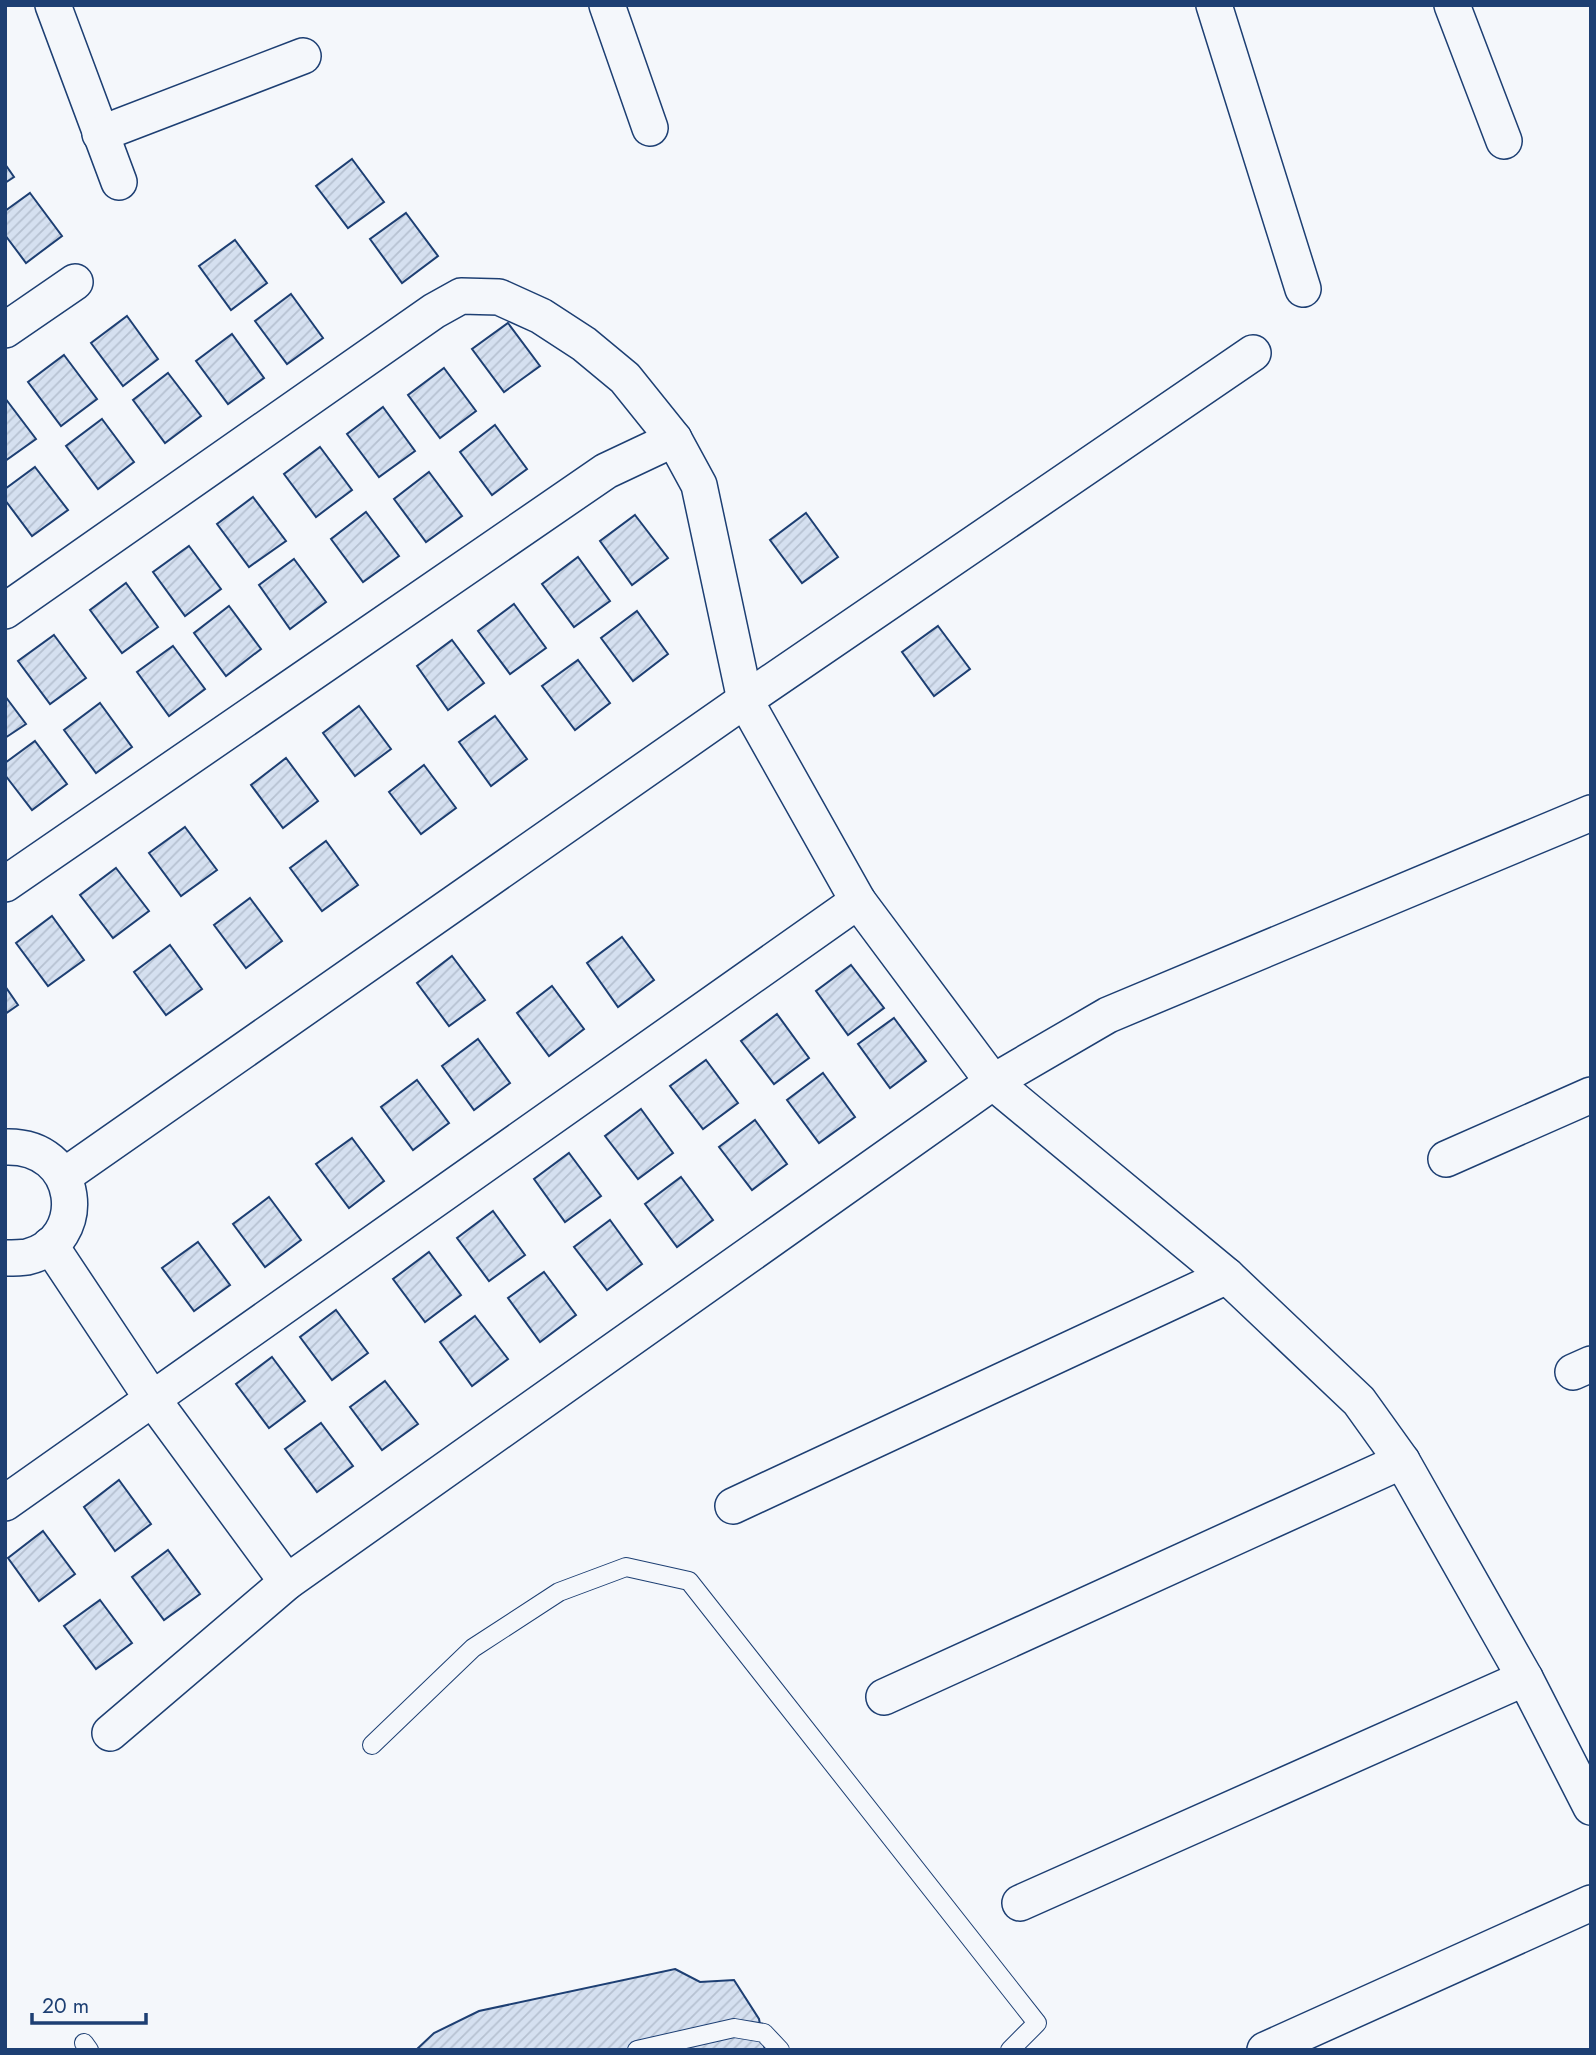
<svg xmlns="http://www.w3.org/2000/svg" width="1596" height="2055" font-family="Jost,sans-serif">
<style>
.building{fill:url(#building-hatch);stroke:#1d3f73;stroke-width:2}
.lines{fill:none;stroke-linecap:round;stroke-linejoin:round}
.lane-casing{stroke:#1d3f73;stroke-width:20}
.street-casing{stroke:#1d3f73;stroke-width:38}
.lane{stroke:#f4f7fb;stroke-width:18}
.street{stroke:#f4f7fb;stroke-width:35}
</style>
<defs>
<pattern id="building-hatch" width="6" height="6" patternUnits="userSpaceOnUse" patternTransform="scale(1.75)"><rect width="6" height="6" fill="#d5e0f0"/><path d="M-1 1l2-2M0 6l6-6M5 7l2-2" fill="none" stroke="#b6c1d1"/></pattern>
</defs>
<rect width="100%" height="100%" fill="#f4f7fb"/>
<g class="building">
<path d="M352,159L384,202L348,228L316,186Z"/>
<path d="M5,164L14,177L5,183Z"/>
<path d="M30,193L62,236L26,263L5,235V211Z"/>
<path d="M406,213L438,256L402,283L370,239Z"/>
<path d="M235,240L267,283L231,310L199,266Z"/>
<path d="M291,294L323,338L287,364L255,321Z"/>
<path d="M127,316L158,359L123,386L91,343Z"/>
<path d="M508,323L540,366L504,392L472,349Z"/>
<path d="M232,334L264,378L228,404L196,361Z"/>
<path d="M64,355L97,399L61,426L28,382Z"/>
<path d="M444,368L476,411L440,438L408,395Z"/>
<path d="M168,373L201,416L165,443L133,400Z"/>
<path d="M5,398L36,439L5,461Z"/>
<path d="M383,407L415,451L379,477L347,434Z"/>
<path d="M102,419L134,462L98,489L66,446Z"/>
<path d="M495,425L527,469L492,495L460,452Z"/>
<path d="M320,447L352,490L316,517L284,474Z"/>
<path d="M35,467L68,510L32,536L5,500V489Z"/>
<path d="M429,472L462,516L426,542L394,499Z"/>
<path d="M253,497L286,541L249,567L217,524Z"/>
<path d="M366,512L399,556L363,582L331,539Z"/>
<path d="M806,513L838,557L802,583L770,540Z"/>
<path d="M635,515L668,558L632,585L600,541Z"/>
<path d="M189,546L221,589L185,616L153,572Z"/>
<path d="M578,557L610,601L574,627L542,584Z"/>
<path d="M294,559L326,602L290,629L259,585Z"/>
<path d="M126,583L158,627L122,653L90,610Z"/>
<path d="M514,604L546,648L510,674L478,631Z"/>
<path d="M229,606L261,649L226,676L194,633Z"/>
<path d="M637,611L668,654L633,681L601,638Z"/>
<path d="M938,626L970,669L934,696L902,652Z"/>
<path d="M54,635L86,678L50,704L18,661Z"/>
<path d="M452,640L484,683L448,710L417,666Z"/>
<path d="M173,646L205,689L169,716L137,672Z"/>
<path d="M578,660L610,703L575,730L542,686Z"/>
<path d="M5,696L26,724L5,738Z"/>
<path d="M100,703L132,747L96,773L64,730Z"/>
<path d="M359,706L391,749L355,776L323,733Z"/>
<path d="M495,716L527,759L491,786L459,742Z"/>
<path d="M35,741L67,784L32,810L5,775V763Z"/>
<path d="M286,758L318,801L283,828L251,785Z"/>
<path d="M424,765L456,808L421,834L389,792Z"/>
<path d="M185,827L217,870L181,896L149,853Z"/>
<path d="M326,841L358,885L322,911L290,868Z"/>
<path d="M116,868L149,911L113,938L80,895Z"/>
<path d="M250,898L282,941L246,968L214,925Z"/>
<path d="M52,916L84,960L48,986L16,943Z"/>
<path d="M622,937L654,980L618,1007L587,963Z"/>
<path d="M170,945L202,989L166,1015L134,972Z"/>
<path d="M452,956L485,1000L449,1026L417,983Z"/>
<path d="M851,965L884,1008L848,1035L816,991Z"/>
<path d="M5,986L18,1005L5,1014Z"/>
<path d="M552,986L584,1029L549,1056L517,1013Z"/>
<path d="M777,1014L809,1058L774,1084L741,1041Z"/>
<path d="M894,1018L926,1061L890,1088L858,1044Z"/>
<path d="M478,1039L510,1083L474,1110L442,1066Z"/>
<path d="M706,1060L738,1103L703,1129L670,1086Z"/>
<path d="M823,1073L855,1117L819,1143L787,1100Z"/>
<path d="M417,1080L449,1123L413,1150L381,1107Z"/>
<path d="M641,1109L673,1153L638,1179L605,1136Z"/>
<path d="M755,1120L787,1164L752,1190L719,1147Z"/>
<path d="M352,1138L384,1181L349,1208L316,1164Z"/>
<path d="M569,1153L601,1196L565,1222L534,1179Z"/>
<path d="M681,1177L713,1220L677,1247L645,1204Z"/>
<path d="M269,1197L301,1240L265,1267L233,1224Z"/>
<path d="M493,1211L525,1255L489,1281L457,1238Z"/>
<path d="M610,1220L642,1264L607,1290L574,1247Z"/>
<path d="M198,1242L230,1285L194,1311L162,1268Z"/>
<path d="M429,1252L461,1295L425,1322L393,1279Z"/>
<path d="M544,1272L576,1315L540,1342L508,1298Z"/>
<path d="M336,1310L368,1353L332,1380L300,1337Z"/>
<path d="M475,1316L508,1359L472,1386L440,1342Z"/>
<path d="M272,1357L305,1401L269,1428L236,1384Z"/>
<path d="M385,1381L418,1424L382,1450L350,1407Z"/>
<path d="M321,1423L353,1466L317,1492L285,1449Z"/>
<path d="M119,1480L151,1524L115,1551L84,1507Z"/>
<path d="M43,1531L75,1574L39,1601L8,1558Z"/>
<path d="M168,1550L200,1594L164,1620L132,1577Z"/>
<path d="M100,1600L132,1643L96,1669L64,1626Z"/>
<path d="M675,1969L700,1982L734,1980L759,2019L765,2050H416L434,2033L479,2011Z"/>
</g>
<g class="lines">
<defs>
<g id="lane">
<path d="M372,1745L473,1648L559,1592L626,1567L689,1581L1037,2023L1010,2050"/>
<path d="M84,2043L89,2050"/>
<path d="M637,2050L734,2028L764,2033L780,2050"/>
</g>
<g id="street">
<path d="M53,5L119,182"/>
<path d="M607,5L650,128"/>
<path d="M1214,5L1303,289"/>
<path d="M1452,5L1504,141"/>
<path d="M100,134L303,56"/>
<path d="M5,330L75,282"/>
<path d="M5,611L434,311L461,296L499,297L541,316L584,344L625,378L674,439L699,485L745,700L858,901L993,1082L1227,1276L1359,1401L1402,1461L1525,1678L1591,1807"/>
<path d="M5,884L606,471L674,439"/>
<path d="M5,1147C82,1144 91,1242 27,1257C21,1258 12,1258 5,1258"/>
<path d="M1446,1159L1591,1095"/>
<path d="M64,1176L745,700L1253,353"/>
<path d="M50,1245L151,1397L287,1582"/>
<path d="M1573,1372L1591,1364"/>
<path d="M5,1503L858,901"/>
<path d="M733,1506L1227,1276"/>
<path d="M884,1697L1402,1461"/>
<path d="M110,1733L287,1582L993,1082L1108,1015L1591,813"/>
<path d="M1020,1903L1525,1678"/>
<path d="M1265,2050L1591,1903"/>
</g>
</defs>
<use href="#lane" class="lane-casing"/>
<use href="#street" class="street-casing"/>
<use href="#lane" class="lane"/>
<use href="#street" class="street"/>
</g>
<rect width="1596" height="2055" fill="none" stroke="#1d3f73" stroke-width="14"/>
<path d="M32 2013v10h114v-10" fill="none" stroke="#1d3f73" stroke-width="3.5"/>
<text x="42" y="2013" font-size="21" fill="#1d3f73" stroke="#f4f7fb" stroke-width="5" paint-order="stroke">20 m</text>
</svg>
